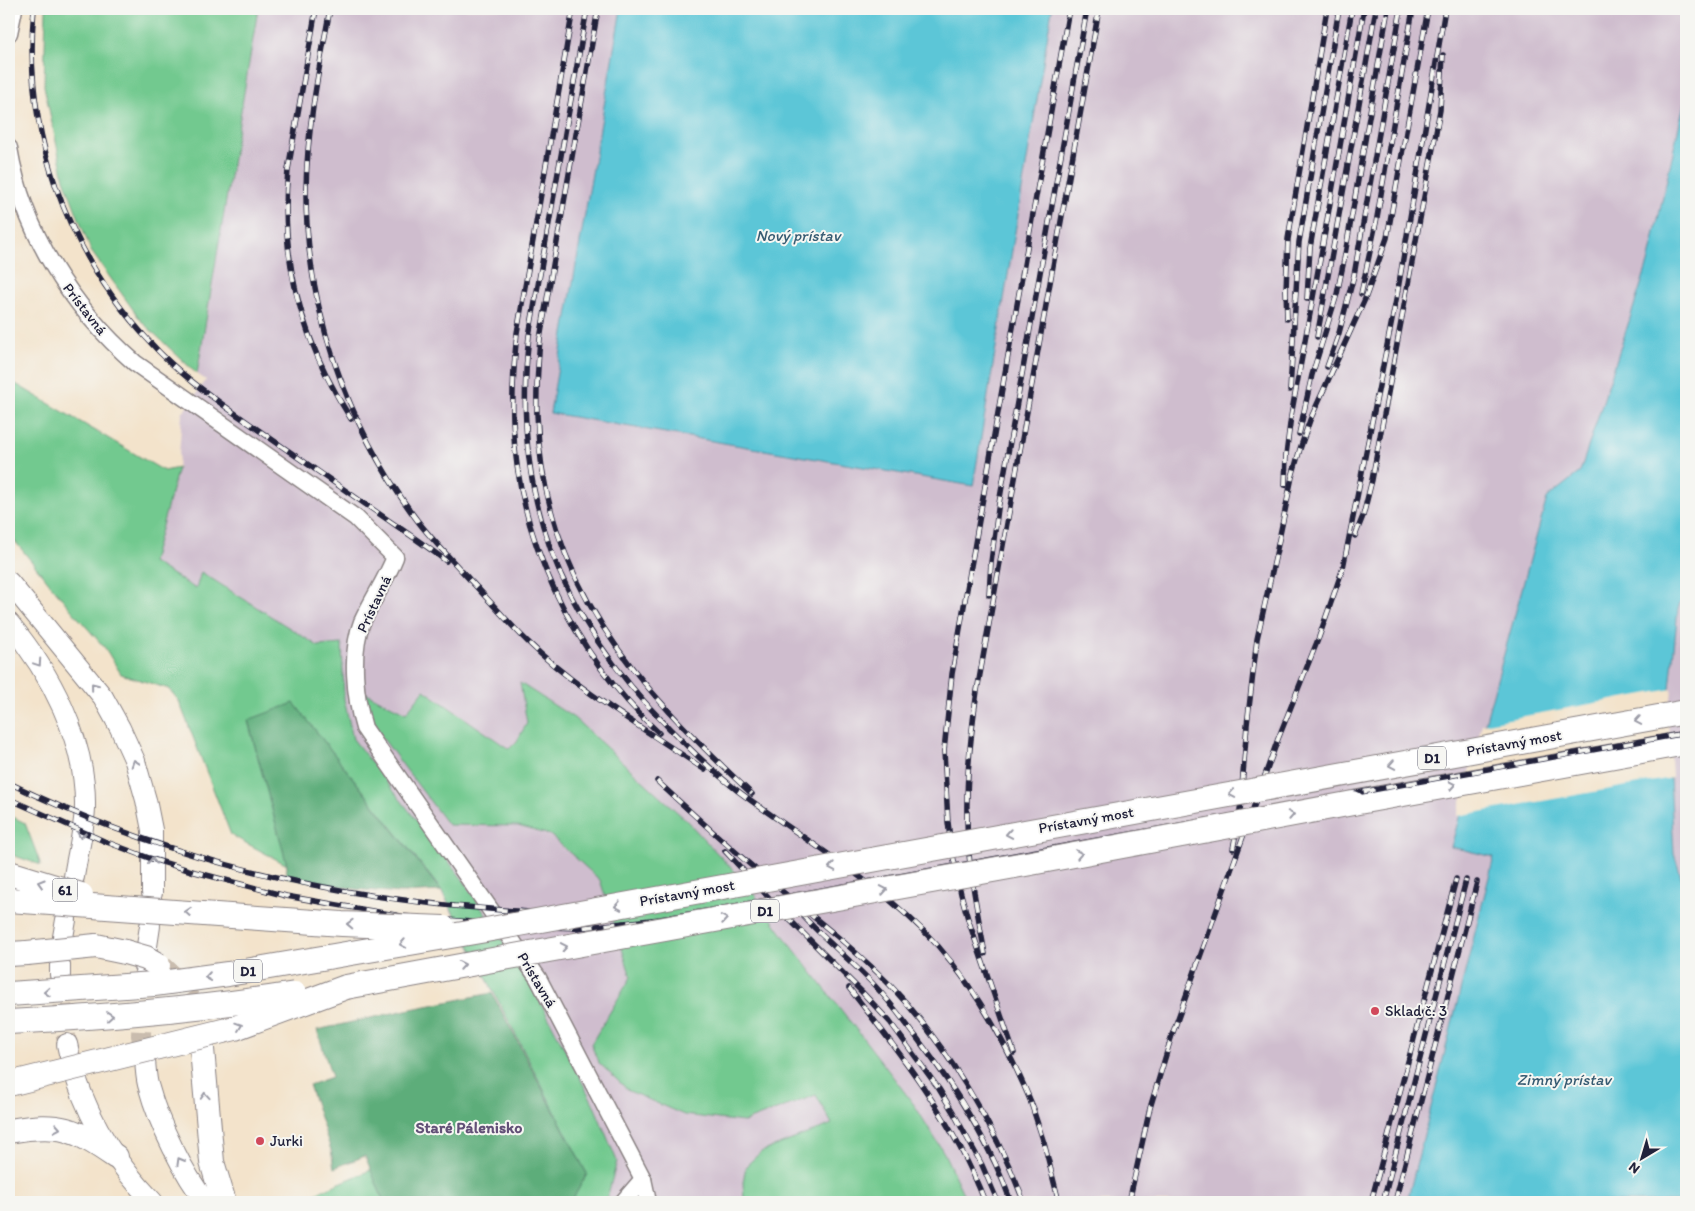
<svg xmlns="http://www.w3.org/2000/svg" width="1695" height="1211" font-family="Itim,sans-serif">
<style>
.industrial{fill:#cfbdce}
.green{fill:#72c98f;stroke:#4a7665}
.forest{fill:#5dad7a;stroke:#40685a}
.water{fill:#5cc6d7;stroke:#3f7489}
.pier{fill:#f3e3cb}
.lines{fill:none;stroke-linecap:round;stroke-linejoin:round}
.major-tunnel{stroke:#c9bcae;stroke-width:20;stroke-dasharray:20 10;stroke-linecap:butt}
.highway-tunnel{stroke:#c9bcae;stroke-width:24;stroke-dasharray:24 12;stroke-linecap:butt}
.minor-casing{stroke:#8a8283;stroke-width:19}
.major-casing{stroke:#8a8283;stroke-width:22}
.highway-casing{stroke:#8a8283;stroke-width:26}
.minor{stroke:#fff;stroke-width:16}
.major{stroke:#fff;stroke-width:20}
.highway{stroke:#fff;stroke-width:24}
.rail-casing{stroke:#22223b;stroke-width:5.5}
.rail{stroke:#f6f6f2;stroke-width:4;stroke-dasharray:11;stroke-linecap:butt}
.highway-bridge-casing{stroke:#8a8283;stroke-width:26;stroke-linecap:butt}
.highway-bridge{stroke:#fff;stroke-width:24}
.oneway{stroke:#9c9ca7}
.poi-dot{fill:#d1495b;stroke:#f6f6f2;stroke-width:2}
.labels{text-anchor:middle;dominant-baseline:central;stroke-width:4;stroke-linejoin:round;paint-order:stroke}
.shield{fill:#f6f6f2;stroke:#626272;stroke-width:1}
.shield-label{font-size:14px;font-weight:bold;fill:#22223b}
.street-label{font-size:15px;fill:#22223b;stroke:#f6f6f2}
.poi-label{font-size:15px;fill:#22223b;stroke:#f6f6f2;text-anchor:start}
.water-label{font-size:16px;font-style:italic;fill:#365b72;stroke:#f6f6f2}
.neighbourhood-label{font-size:16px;font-weight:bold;fill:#625077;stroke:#f6f6f2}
</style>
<rect width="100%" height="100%" fill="#f6f6f2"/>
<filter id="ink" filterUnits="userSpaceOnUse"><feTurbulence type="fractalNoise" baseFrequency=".02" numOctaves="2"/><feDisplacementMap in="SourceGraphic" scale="10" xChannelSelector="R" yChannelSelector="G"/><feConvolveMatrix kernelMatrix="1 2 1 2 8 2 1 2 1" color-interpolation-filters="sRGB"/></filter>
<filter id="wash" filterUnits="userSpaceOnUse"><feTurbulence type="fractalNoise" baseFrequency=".0096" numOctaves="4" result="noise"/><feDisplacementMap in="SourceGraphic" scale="20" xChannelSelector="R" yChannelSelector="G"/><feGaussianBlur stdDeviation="1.12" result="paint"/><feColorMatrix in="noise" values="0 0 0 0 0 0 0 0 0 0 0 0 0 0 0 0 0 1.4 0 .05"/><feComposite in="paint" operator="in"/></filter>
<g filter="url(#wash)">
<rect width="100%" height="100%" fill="#f3e3cb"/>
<g class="industrial">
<path d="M258,9H621L550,413L973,486L1052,9H1686V95L1648,263L1580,472L1547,498L1451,846L1494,857L1407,1202H571L587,1174L441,892L294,703L152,562L178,468L182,414L206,380L197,374Z"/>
<path d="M1686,588V892L1674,854L1667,719L1678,608Z"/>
</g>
<g class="green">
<path d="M46,9H258L197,374L142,322L91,251L64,179L44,86Z"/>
<path d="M9,380L164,471L178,468L152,562L196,589L201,572L318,646L342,644L344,699L353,739L464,881L533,988L593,1103L617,1161L606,1202H571L587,1174L442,891L294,703L248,721L287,865L231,835L179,701L169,689L121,674L105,648L73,612L9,534Z"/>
<path d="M520,683L574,718L686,820L749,887L783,935L884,1065L915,1106L944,1153L967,1202H746L744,1199L743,1182L746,1166L761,1152L832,1124L816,1095L744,1122L684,1115L629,1091L598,1062L591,1044L631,977L600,880L550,835L518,826L448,825L375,728L366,693L406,713L424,690L509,749L517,741L527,723Z"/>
<path d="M9,815L25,823L41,865L9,854Z"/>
<path d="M371,1170L384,1202H294Z"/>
</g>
<g class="forest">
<path d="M294,703L441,891L400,893L355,889L286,877L287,865L248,720Z"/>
<path d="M492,993L587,1174L571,1202H384L365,1156L334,1168L331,1150L309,1085L332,1077L317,1030L406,1010Z"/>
</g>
<g class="water">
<path d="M621,9H1052L973,486L550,413Z"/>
<path d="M1686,95V588L1678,608L1667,719L1674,854L1686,892V1202H1407L1494,857L1451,847L1547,498L1580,472L1648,263Z"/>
</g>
<path class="pier" d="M1672,689L1669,719L1672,778L1457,816L1482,724Z"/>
</g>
<g filter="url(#ink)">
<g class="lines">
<g class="major-tunnel">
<path d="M144,971L141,1035L145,1061"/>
<path d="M60,975L63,1014L67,1044"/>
</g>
<path class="highway-tunnel" d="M162,968C189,991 198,1014 202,1049"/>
<defs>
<g id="minor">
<path d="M9,33L14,9"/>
<path d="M9,148C23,232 72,308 135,363L356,518L395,557C386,580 372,600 362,622C350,652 355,698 364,728L538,978L643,1179L648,1202"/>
<path d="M623,1202L643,1179"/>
</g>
<g id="major">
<path d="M9,582L103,697L120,728L135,761L146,800L152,830V893"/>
<path d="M9,623C50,672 86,740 85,806C85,827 77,855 74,877"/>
<path d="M63,937L66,920"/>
<path d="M144,966L150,926"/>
<path d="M60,975V965"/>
<path d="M67,1044L69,1053"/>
<path d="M145,1061C146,1070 146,1080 149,1088C158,1122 184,1175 206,1202"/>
<path d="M76,1078C93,1128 117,1164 153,1202"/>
</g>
<g id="highway">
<path d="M1353,803L1686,743"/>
<path d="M96,946L125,952"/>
<path d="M9,954L27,953"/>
<path d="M346,987L498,959"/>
<path d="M202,1049L212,1162L224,1202"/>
<path d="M9,1131C60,1122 74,1128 116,1157"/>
</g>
</defs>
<use href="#minor" class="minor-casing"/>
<use href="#major" class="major-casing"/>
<use href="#highway" class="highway-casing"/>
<use href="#minor" class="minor"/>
<use href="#major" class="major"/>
<use href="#highway" class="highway"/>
<defs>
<g id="rail">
<path d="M34,9C28,70 36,129 56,187C76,244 108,297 149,341C180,376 219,402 257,429C297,457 338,485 378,513C401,529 424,544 446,561"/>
<path d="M316,9L288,170C279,261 302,342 351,419"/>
<path d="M330,9C319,68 307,128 306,189C305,307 347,426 417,520C433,541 452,560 470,580C489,600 507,621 527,641C578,691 645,729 705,770"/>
<path d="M573,9L517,333C514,362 512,391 513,420C517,538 572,653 659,733"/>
<path d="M587,9L529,336C511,494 558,616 670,729C691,750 713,772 738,791C805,841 881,883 938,946C980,994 1010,1051 1034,1109"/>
<path d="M598,9L540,339C538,364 536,389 537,414C543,583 635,685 752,794"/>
<path d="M1361,294L1376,223L1413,9"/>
<path d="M1307,299L1310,248L1352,9"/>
<path d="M1287,319L1286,290L1288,239L1327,9"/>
<path d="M1317,337L1376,9"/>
<path d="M1327,367L1339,333L1354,275L1401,9"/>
<path d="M1290,390L1299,242L1339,9"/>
<path d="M1299,434L1312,375L1337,294L1344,260L1388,9"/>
<path d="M1285,485L1286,455L1291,416L1322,249L1364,9"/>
<path d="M1355,536L1363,516L1372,480L1440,110L1443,55"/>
<path d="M989,595L991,562L998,509L1087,9"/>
<path d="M657,781C696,817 735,853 776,886C814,918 855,949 890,985C946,1044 995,1126 1024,1202"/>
<path d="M9,783C152,852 296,890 454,906C494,909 534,914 574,913C587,913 599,911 612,910C649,906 686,901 724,894L1686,718"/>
<path d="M9,799L104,841L149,858L195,872L286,896L401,916L519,926L578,928L660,919L729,907L1686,733"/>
<path d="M1233,849L1240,811L1247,725L1257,639L1276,554L1292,477L1300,449L1310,420L1365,299L1387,238L1428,9"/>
<path d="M725,851L790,920L862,992L890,1022L939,1089L953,1112L982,1165L998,1202"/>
<path d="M803,916C826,941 853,962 876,987C891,1003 904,1021 917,1038C955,1088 990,1142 1011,1202"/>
<path d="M985,954C977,910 967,862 967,817C966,775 971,733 977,691L1099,9"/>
<path d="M849,988C901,1054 955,1123 985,1202"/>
<path d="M1014,1053L968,919L961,894L951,846L948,822L944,751L952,674L1069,9"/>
<path d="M1031,1103L1044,1143L1059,1202"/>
<path d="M1129,1202L1150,1108L1172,1035L1278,739L1319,637L1343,568L1397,295L1445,9"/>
<path d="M1371,1202L1456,879"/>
<path d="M1383,1202L1466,880"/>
<path d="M1395,1202L1477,882"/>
</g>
</defs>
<use href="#rail" class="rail-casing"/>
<use href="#rail" class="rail"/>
<defs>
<g id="highway-bridge">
<path d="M9,873L81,895"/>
<path d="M9,900L342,924L444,928"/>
<path d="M125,952L146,958L158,965"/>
<path d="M27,953L96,946"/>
<path d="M498,959L1031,863L1353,803"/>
<path d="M9,994L154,984L228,974L486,930L1686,712"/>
<path d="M9,1022C105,1017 200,1009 295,994"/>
<path d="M9,1084L235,1028L346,987"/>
</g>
</defs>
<use href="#highway-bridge" class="highway-bridge-casing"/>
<use href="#highway-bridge" class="highway-bridge"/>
</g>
<defs><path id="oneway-chevron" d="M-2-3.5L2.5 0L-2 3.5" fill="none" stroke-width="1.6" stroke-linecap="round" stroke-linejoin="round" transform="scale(1.25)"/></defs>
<g class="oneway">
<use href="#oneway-chevron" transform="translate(38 663) rotate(56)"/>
<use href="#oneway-chevron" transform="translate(94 686) rotate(-129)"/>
<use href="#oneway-chevron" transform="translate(1638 721) rotate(170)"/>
<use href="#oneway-chevron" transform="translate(135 763) rotate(-109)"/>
<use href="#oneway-chevron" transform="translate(1392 765) rotate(170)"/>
<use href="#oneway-chevron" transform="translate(1452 785) rotate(-10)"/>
<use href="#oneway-chevron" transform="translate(1232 794) rotate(170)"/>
<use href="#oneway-chevron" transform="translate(1291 815) rotate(-11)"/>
<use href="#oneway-chevron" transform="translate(1009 834) rotate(170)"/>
<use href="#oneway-chevron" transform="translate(81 835) rotate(100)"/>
<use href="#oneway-chevron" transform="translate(1079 854) rotate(-11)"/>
<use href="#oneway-chevron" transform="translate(152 861) rotate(-90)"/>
<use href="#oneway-chevron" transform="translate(832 867) rotate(170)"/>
<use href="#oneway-chevron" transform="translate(41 883) rotate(-163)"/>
<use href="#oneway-chevron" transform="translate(884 890) rotate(-10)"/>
<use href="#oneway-chevron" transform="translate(618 906) rotate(170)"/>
<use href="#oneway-chevron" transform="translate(188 912) rotate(-176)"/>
<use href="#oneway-chevron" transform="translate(724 919) rotate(-10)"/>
<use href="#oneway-chevron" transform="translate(350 924) rotate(-178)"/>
<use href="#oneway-chevron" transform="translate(403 944) rotate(170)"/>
<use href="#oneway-chevron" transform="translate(564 947) rotate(-10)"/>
<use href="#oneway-chevron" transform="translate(462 965) rotate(-10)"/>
<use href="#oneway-chevron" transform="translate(208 977) rotate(172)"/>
<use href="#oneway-chevron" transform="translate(47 992) rotate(177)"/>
<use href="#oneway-chevron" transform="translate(110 1016) rotate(-5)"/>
<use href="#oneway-chevron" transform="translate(239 1026) rotate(-19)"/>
<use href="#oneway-chevron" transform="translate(205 1096) rotate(-94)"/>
<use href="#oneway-chevron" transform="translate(57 1128) rotate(10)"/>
<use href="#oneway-chevron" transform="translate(180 1161) rotate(-120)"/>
</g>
</g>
<g class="poi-dot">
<circle cx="1375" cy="1011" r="5"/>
<circle cx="260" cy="1141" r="5"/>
</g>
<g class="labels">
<g class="shield">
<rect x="1418" y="746.5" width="28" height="23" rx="4"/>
<rect x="52.5" y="878.5" width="25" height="23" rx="4"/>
<rect x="751" y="899.5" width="28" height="23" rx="4"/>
<rect x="234" y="959.5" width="28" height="23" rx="4"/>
</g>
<g class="shield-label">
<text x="1432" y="758">D1</text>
<text x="65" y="890">61</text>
<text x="765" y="911">D1</text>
<text x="248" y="971">D1</text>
</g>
<g class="street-label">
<text transform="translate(85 309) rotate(52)">Prístavná</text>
<text transform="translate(374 604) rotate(-65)">Prístavná</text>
<text transform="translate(1514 743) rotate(-10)">Prístavný most</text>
<text transform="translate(1086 820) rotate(-10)">Prístavný most</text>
<text transform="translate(687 893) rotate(-10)">Prístavný most</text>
<text transform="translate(537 980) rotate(59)">Prístavná</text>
</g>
<g class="poi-label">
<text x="1385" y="1011">Sklad č. 3</text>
<text x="270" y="1141">Jurki</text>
</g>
<g class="water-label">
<text x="798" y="235">Nový prístav</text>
<text x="1564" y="1079">Zimný prístav</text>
</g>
<g class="neighbourhood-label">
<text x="469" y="1127">Staré Pálenisko</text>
</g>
</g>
<rect width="1695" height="1211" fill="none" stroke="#f6f6f2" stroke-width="30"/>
<g transform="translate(1642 1158) rotate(218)" stroke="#f6f6f2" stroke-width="4" paint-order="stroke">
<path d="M0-4L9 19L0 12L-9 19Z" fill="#22223b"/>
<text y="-8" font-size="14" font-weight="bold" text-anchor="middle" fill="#22223b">N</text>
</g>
</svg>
